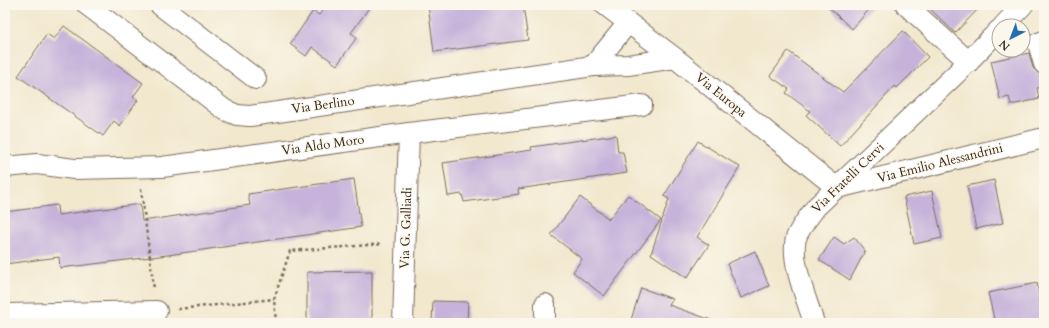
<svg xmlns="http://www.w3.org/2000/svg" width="1049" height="328" font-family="Cardo,serif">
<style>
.building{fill:#c6b2da}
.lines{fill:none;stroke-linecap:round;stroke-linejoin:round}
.minor-casing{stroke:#7b6c5c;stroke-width:22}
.path{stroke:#7b6c5c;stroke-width:2.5;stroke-dasharray:3 3;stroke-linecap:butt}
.minor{stroke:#fff;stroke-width:20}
.labels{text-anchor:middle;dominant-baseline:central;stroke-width:3;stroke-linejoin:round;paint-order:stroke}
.street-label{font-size:13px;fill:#3b2a1e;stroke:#fbf7ec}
</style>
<rect width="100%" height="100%" fill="#fbf7ec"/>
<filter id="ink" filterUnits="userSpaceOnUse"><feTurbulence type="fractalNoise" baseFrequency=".025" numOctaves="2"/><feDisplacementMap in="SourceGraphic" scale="8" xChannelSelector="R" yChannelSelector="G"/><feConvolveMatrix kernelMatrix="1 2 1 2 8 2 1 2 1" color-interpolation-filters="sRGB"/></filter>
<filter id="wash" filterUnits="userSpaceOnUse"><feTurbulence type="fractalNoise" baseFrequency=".012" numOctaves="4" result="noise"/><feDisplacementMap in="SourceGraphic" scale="16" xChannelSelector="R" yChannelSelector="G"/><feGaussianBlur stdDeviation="0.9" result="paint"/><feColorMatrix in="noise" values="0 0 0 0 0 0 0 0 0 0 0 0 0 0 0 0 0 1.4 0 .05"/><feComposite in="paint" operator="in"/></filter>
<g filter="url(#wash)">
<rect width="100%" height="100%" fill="#f2e8ce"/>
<g id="blocks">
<g class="building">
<path d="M326,5H371L351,33L357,37L337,65L312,47L306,56L290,44L313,11L319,15Z"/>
<path d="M428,5H523L528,40L434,52Z"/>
<path d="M826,5H873L852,29Z"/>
<path d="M926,5H982L955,33Z"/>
<path d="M64,26L143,83L133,97L138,100L120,126L114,121L103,136L18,76L47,34L54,39Z"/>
<path d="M903,31L928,57L897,88L895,86L840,146L806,115L810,111L786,93L789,89L770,76L788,51L843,92Z"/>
<path d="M1029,53L1033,68L1040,74L1043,87L1037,88L1039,99L1011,105L1009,97L1000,99L991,61Z"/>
<path d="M616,135L618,152H623L627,173L518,189L519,194L464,202L462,194L448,196L443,163L532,150L531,147Z"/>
<path d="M698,141L740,167L697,237L709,245L687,278L651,254L669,199L664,196Z"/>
<path d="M354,179L361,227L168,255L60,268L59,257L5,264V212L57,205L58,215L140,204L142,221L250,205L248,194Z"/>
<path d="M994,180L1003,223L976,229L967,186Z"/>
<path d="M932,191L942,238L914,244L904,197Z"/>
<path d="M628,195L661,220L604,296L573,272L582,259L551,235L580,197L609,219Z"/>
<path d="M834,237L844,244L854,237L865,251L850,280L819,260Z"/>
<path d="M755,251L769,286L741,298L727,264Z"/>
<path d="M372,271V323H307V272Z"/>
<path d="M1037,283L1044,323H995L988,293Z"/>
<path d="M641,288L673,299L669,305L711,320V323H630Z"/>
<path d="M433,301L468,302L467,323H432Z"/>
</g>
</g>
</g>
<g filter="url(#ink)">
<use href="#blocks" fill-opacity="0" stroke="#7b6c5c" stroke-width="1"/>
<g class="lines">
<defs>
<g id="minor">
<path d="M87,5L225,110L237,115L250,116L593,66L628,65L675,58"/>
<path d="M160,5L256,79"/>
<path d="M605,5L675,58L837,188L1044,138"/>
<path d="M906,5L969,62"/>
<path d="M1003,26L1023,5"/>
<path d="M1044,41L1038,43L1044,64"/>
<path d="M593,66L628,23"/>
<path d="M5,167L37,164L74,169L162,167L409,133L642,105"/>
<path d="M5,314L157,311"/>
<path d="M403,323L409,133"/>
<path d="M545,323V304"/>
<path d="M814,323C807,300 790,261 796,238C800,227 809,217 816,207L957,73L999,30"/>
</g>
</defs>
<use href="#minor" class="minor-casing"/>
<g class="path">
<path d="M141,189L154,289"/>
<path d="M178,309L274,299"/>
<path d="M276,323L274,299L290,251L383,244"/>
</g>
<use href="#minor" class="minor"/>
</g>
</g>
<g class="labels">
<g class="street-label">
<text transform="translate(721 95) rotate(39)">Via Europa</text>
<text transform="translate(323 105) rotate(-8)">Via Berlino</text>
<text transform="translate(323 145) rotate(-8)">Via Aldo Moro</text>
<text transform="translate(940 163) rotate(-14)">Via Emilio Alessandrini</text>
<text transform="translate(848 178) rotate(-44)">Via Fratelli Cervi</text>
<text transform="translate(406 228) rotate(-88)">Via G. Galliadi</text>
</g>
</g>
<rect width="1049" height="328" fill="none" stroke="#fbf7ec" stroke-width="20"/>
<g transform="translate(1011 38) rotate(222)"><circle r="19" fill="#fbf7ec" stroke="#aea59a"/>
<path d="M0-3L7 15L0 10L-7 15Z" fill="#1f6fb2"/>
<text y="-6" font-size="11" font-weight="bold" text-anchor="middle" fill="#3b2a1e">N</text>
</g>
</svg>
